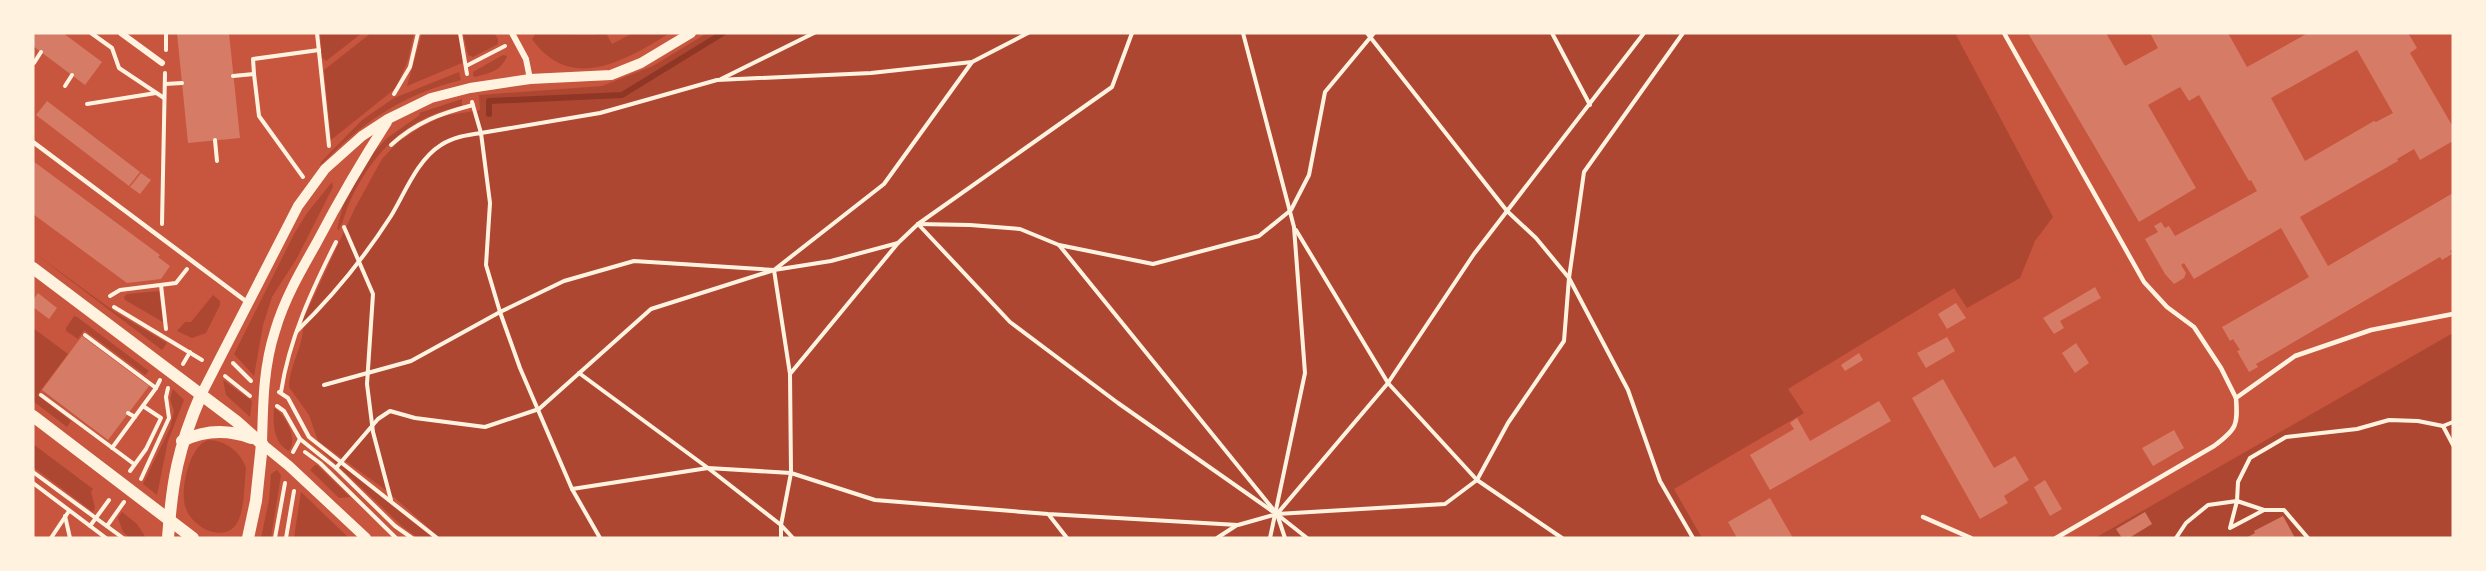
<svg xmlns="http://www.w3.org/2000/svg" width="2486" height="571" font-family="Mulish,sans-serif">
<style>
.green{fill:#ae4732}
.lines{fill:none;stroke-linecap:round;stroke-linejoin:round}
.stream{stroke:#8f3625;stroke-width:6}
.building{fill:#d67c66;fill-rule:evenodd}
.path{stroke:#fff3e0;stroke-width:4}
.service{stroke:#fff3e0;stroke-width:4.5}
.minor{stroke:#fff3e0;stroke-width:6}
.tertiary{stroke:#fff3e0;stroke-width:10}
.secondary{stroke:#fff3e0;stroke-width:12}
</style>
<rect width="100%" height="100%" fill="#c8553d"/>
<g class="green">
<path d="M320,33H362L326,61L322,58Z"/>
<path d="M371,33H414L408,60L396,88L331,140L324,70Z"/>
<path d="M422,33H458L463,60L462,63L407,86Z"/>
<path d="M463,33H494L498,39V44L473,57L468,55Z"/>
<path d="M536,33C557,33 586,37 606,33L612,44L633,33H670C626,60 571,94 532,39Z"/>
<path d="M707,33H1955L2053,217L2035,241L2020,278L1967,308L1954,288L1788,389L1804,413L1674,489L1702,538H440L387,491L318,441L309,415L289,387C290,361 305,347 303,320L355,208L382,159L398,142L421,127L443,116L480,110L479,95L602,86L653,66Z"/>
<path d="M503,55L507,56C501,71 490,73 475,77L473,76V72Z"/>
<path d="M459,72L461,80C401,95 363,122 320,166L321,162L362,120L394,98Z"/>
<path d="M462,99V106C410,115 373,152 351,199C346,209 344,220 339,230L337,229L344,202L372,154L387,138L420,115L419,113Z"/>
<path d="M332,182L333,187L297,258L272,297L263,325L254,376L234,354L294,234L307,213Z"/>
<path d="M33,252L115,312L167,343L162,350Z"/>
<path d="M159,291L163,322L125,300L124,297L127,294Z"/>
<path d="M213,295L220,301V305L206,333L192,338L177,331L185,322H191Z"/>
<path d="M74,316L77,317L149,371L145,375L84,330L78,339L66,331V328Z"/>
<path d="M33,328L68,354L37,395L71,421L67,427L33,401Z"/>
<path d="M2453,333V538H2095Z"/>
<path d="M223,380L252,401L250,417L226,395Z"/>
<path d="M173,389L184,400L168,441L157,495L143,484L170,428L174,411L170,399Z"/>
<path d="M274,408C286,415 298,439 289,451C273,443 273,424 274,408Z"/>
<path d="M208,440C225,440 241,452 246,468C244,484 245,504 239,519C229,545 194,530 186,509C179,492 189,446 208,440Z"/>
<path d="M33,444L93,489L91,492L95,508L93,512L33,467Z"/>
<path d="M318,447L433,538H418L403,527Z"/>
<path d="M315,465H317L350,497L339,498L310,470Z"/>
<path d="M277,470L281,475L271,538H261L269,500L271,474Z"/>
<path d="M301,492L349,538H294Z"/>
<path d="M122,512L137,524L146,538H130L123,532L118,518Z"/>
</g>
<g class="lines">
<path class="stream" d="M489,114V101L622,95L723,33"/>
</g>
<g class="building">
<path d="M33,33H63L102,62L85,85L33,46Z"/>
<path d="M177,33H229L240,138L188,143Z"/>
<path d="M2028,33H2106L2125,66L2158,48L2150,33H2228L2247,67L2308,33H2408L2417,48L2410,53L2453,127V141L2420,160L2414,149L2397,159L2398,161L2300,217L2328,266L2453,193V249L2450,251L2452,254L2442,260L2440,257L2256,364L2258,367L2249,372L2237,351L2240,350L2233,339L2230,341L2222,327L2309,277L2281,228L2194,279L2184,263L2181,265L2186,273L2184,278L2174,284L2165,274L2145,239L2158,232L2154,226L2161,222L2165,228L2169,226L2175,236L2257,191L2251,180L2249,181L2199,95L2189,101L2180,87L2148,105L2196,188L2139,222ZM2357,50L2393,113L2376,122L2374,121L2305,161L2271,98Z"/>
<path d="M47,101L140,172L129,186L36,115Z"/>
<path d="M33,161L160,255L158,257L170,266L161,279L127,283L33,214Z"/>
<path d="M141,173L151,180L140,194L130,187Z"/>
<path d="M2095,287L2101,298L2060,321L2064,328L2054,334L2043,318Z"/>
<path d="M38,293L57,308L49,319L33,307V300Z"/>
<path d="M1956,303L1966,318L1947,329L1938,314Z"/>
<path d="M82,336L149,386L108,440L42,390Z"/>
<path d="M1947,337L1955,351L1926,368L1917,353Z"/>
<path d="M2076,343L2089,363L2075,373L2062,353Z"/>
<path d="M1859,353L1863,360L1845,371L1841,365Z"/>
<path d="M1943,379L1994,468L2015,456L2029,480L2004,496L2008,503L1980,519L1912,398Z"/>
<path d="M1879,401L1891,421L1770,490L1750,455L1794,429L1790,423L1797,418L1810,441Z"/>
<path d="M2174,430L2184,448L2153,466L2142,448Z"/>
<path d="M2045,480L2062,509L2050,516L2034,487Z"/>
<path d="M1770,498L1793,538H1737L1728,522Z"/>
<path d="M2145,512L2152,524L2129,538H2122L2116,529Z"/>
<path d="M2283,516L2295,538H2246L2255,533L2254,531Z"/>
</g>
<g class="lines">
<g class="path">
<path d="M91,33L112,48L119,68L164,98"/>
<path d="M317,33L329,146"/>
<path d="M460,33L467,74"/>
<path d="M1243,33L1294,227L1305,373L1270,538"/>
<path d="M1367,33L1507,211L1536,238L1569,278L1628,390L1660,481L1693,538"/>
<path d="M1552,33L1590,105"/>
<path d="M166,50V33"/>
<path d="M34,63L41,52"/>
<path d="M466,66L505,46"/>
<path d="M254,74L253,59L319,50"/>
<path d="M233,76L254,74L259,116L303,177"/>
<path d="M721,79L814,33"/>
<path d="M165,84L182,83"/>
<path d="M65,86L72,75"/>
<path d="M394,94L410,67L418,33"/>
<path d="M472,102L481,133L600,113L717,80L871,73L972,62L1028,33"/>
<path d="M87,104L156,93"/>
<path d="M215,140L217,161"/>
<path d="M391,145C416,122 442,113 473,105"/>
<path d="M162,224L165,73"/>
<path d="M918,224L970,225L1020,229L1059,245L1153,264L1259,236L1291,210L1309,175L1325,92L1374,33"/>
<path d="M918,224L1010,322L1118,403L1272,511"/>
<path d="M344,227L373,294L367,384L373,432L391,500"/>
<path d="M1296,230L1388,383L1477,480L1562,538"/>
<path d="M1059,245L1277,514L1445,504L1477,480L1508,423L1564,341L1569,278L1584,172L1683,33"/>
<path d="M774,270L790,374L791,473L781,525V538"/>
<path d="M161,285L166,329"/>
<path d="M110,296L120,290L176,283L187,269"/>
<path d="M114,307L202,360"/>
<path d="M297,331C332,297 364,258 391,216C405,193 417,160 441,145C453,137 467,135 481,133L490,203L486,265L500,312L520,368L572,489L600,538"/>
<path d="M85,335L156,388"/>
<path d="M233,363L251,381"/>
<path d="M183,364L190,352"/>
<path d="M579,373L708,468L781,525L793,538"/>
<path d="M790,374L898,243L918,224L1112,87L1132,33"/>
<path d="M225,376L250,396"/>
<path d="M324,385L411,361L500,312L564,281L634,261L774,270L831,261L898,243"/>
<path d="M279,392L288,398L309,437L437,538"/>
<path d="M281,392C289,339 312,290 336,242"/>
<path d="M41,395L134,464"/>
<path d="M277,406L284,411L300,439L336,468L395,526L412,538"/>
<path d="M128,413L135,417"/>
<path d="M2443,426L2453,422"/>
<path d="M112,448L156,388L160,380"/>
<path d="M293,452L300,439"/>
<path d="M305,452L320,463L396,538"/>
<path d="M336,468L378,419L390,411L415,418L485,427L539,409L651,309L774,270L884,184L972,62"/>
<path d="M130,471L146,449L161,418L143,406"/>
<path d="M33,472L123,538"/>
<path d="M141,479L169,418L166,397L168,388"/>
<path d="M33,483L106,538"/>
<path d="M572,489L708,468L791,473L875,500L1048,514L1238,525L1277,514"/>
<path d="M2264,510L2230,528L2237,501L2264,510H2284L2308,538"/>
<path d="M1049,515L1067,538"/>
<path d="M1278,515L1307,538"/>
<path d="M65,516L70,538"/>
<path d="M90,526L109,500"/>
<path d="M107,526L124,502"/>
<path d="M51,538L69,511"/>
<path d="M275,538L285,483"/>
<path d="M286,538L294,491"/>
<path d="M1217,538L1237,525"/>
<path d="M1285,538L1277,514L1388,383L1474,254L1644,33"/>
<path d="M2176,538L2186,523L2208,505L2237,501L2238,482L2250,458L2286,437L2357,429L2389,420L2418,421L2443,426L2453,445"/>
</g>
<g class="service">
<path d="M2004,33L2144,282L2167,307L2194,327L2221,368L2236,398"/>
<path d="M33,142L247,302"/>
<path d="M1923,517L1971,538"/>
<path d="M2056,538L2214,446C2237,429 2238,425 2236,398L2295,356L2371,330L2453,314"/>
</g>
<g class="minor">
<path d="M121,33L162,63"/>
<path d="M512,33L526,59L530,79"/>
</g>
<g class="tertiary">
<path d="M201,395L298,206L325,169L362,136L388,119L431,98L470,88L530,79L611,75L641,63L691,33"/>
<path d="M366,538L289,466L262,444C263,406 263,368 275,331C284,300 300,272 316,244C338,202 361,162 387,122"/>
</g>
<g class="secondary">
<path d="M33,268L236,421L262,444"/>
<path d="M33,416L193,538"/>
<path d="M182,441C205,430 227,429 251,438"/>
<path d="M168,538C172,481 178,448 201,395"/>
<path d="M248,538L256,501L262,444"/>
</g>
</g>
<rect width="2486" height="571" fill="none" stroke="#fff3e0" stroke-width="69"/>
</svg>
